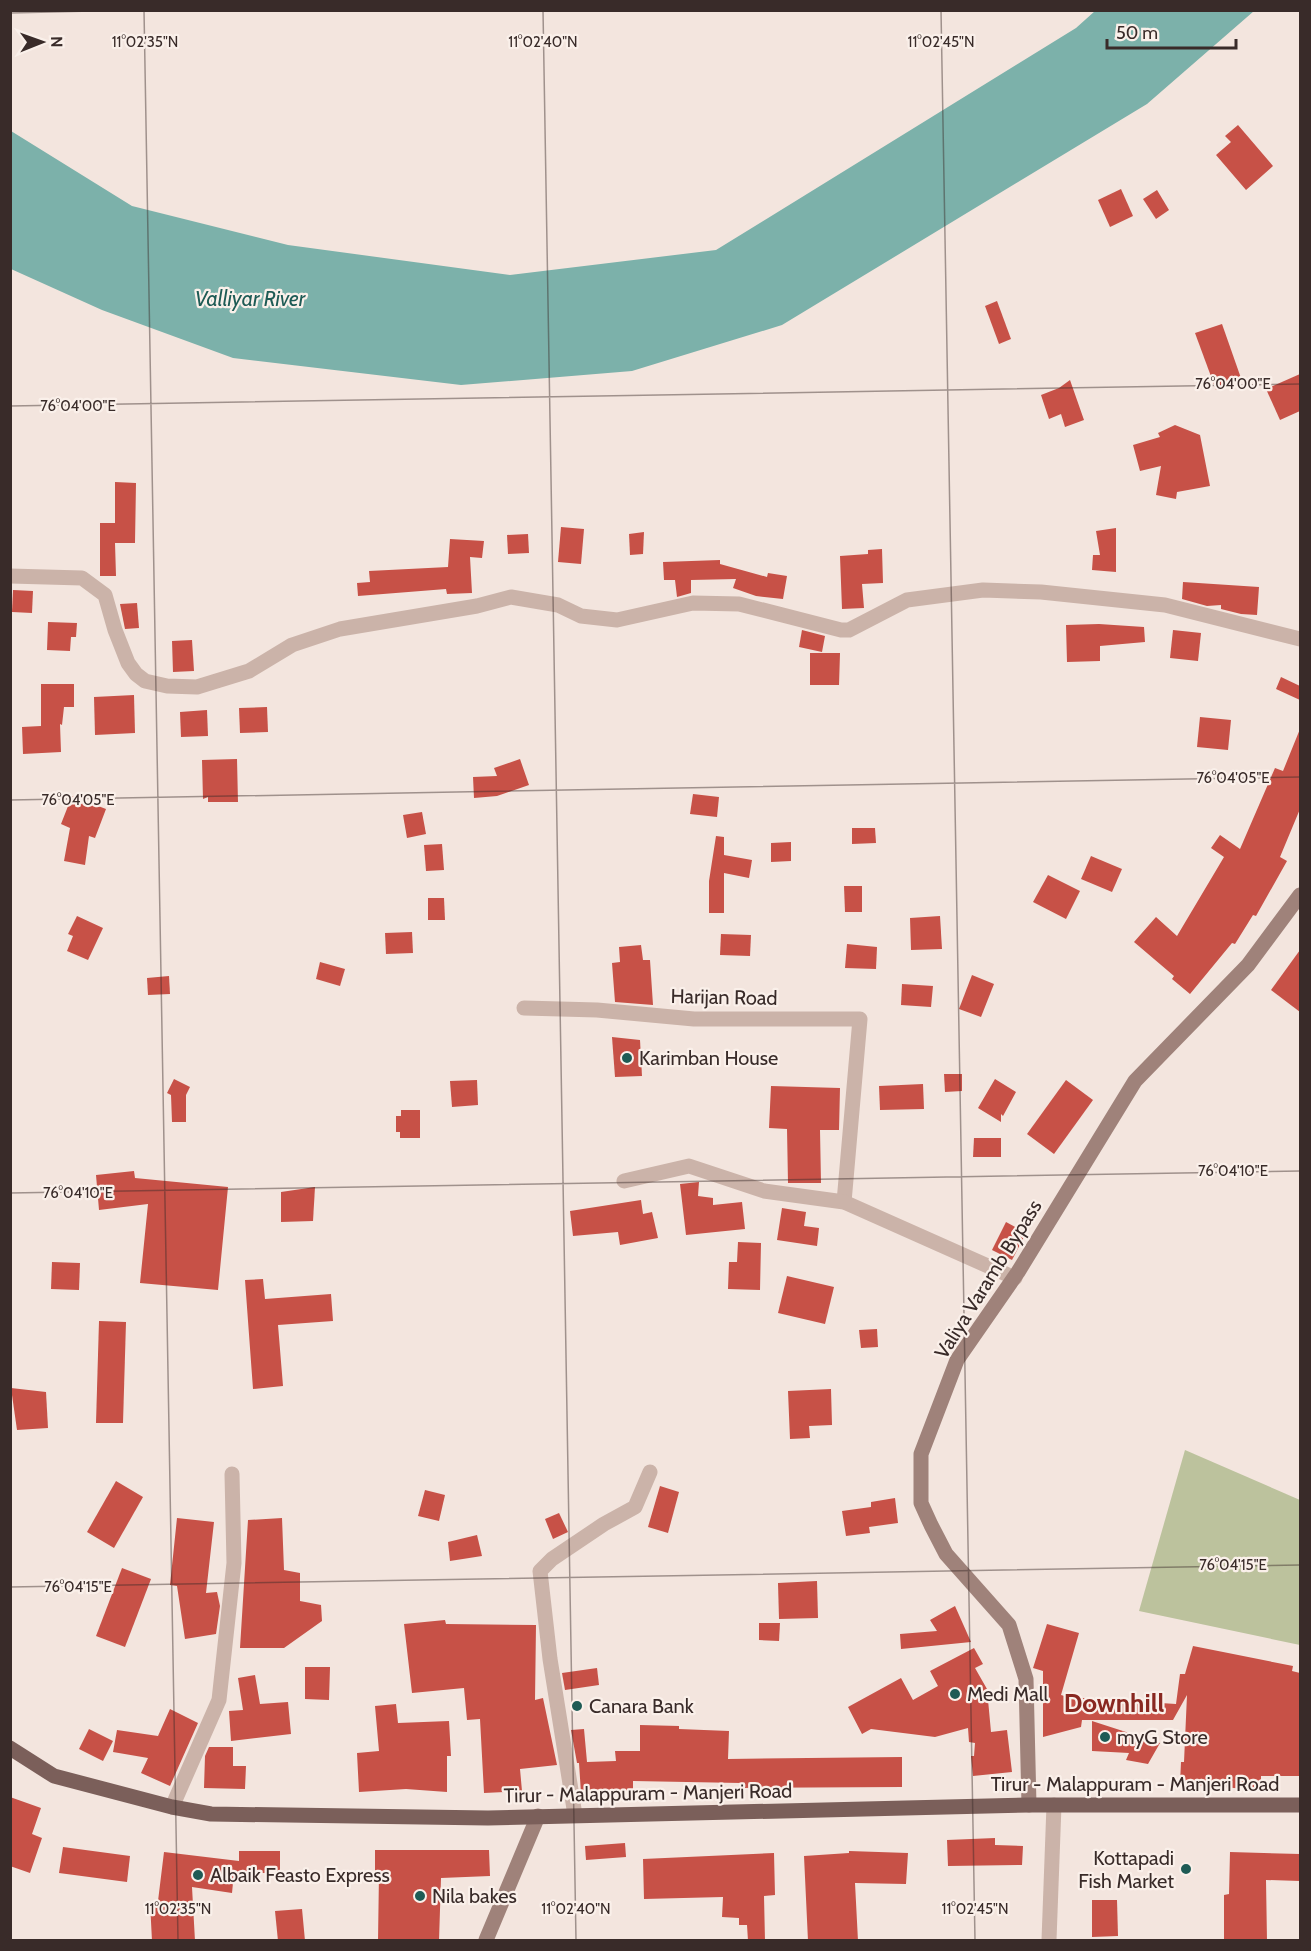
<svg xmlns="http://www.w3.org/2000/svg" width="1311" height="1951" font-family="Cabin,sans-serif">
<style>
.green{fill:#bcc29d}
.water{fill:#7cb1aa}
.building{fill:#c75147}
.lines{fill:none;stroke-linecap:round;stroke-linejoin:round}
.street{stroke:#cbb3a9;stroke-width:15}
.secondary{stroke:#9f827a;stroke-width:15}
.primary{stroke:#7b5f5a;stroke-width:15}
.ticks{fill:none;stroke:#392b29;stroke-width:1.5;stroke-opacity:0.45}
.poi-dot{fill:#1e5b55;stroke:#faf0ea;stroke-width:2}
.labels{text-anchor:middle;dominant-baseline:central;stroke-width:4.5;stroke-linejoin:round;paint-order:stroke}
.street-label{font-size:20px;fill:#392b29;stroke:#faf0ea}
.poi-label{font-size:20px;fill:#392b29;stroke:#faf0ea;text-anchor:start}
.water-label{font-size:21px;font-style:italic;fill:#1e5b55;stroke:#faf0ea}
.district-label{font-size:26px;font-weight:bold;fill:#892821;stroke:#faf0ea}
.ticks-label{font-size:15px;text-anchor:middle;fill:#392b29;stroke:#faf0ea;stroke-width:4.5;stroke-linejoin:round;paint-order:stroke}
</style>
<rect width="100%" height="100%" fill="#f3e5de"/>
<path class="green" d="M1185,1450L1300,1500V1645L1139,1611Z"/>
<path class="water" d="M1095,11H1254L1147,104L782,325L632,371L461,385L233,358L102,310L11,269V131L132,206L288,245L510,275L716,250L1076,28Z"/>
<g class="building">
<path d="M1238,125L1273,166L1246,190L1216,155L1231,142L1225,136Z"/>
<path d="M1121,189L1133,216L1110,227L1098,200Z"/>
<path d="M1157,190L1169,210L1156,219L1143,199Z"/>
<path d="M997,301L1011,339L999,344L985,306Z"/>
<path d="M1222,324L1242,381L1216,390L1195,333Z"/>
<path d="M1300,374V411L1280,420L1266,389Z"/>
<path d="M1070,380L1084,420L1065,427L1061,414L1049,419L1041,395L1059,388Z"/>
<path d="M1175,425L1200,435L1210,486L1177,492L1176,499L1156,495L1161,466L1140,471L1133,445L1160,437L1158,433Z"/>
<path d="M115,482L136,483L135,543H115L116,576H100V523H115Z"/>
<path d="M561,527L584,529L581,564L558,562Z"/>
<path d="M1116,528V572L1092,570L1093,555H1100L1096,531Z"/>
<path d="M644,532L643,554L630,555L629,534Z"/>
<path d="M528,534L529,553L508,554L507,535Z"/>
<path d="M450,539L484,541L482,558L470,557L472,593L447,594L446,589L358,596L357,583L370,582L369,571L448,567Z"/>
<path d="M882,549L883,583L862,584L864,608L842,609L840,556L868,554V550Z"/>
<path d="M720,560V564L767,577L768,573L787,576L783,599L756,596L733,588L736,579L691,580V593L677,597L675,580H664L663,562Z"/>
<path d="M1183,582L1259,587L1257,615L1241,614L1221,609V605L1207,606L1182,599Z"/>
<path d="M13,590L33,591L32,613L12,612Z"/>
<path d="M137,603L139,628L125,629L120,604Z"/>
<path d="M48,622L77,623L76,637H71L70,651L47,650Z"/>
<path d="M1099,624L1144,627L1145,642L1100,646V661L1067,662L1066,625Z"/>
<path d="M802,630L825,636L822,652L799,647Z"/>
<path d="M1173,630L1201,633L1198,661L1170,658Z"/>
<path d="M192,640L194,671L173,672L172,641Z"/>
<path d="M810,653H840L839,685H810Z"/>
<path d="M1281,677L1300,686V700L1276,689Z"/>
<path d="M41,684H74V707H64L62,725L60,724L61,752L23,754L22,727L41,726Z"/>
<path d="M134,695L135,733L95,735L94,697Z"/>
<path d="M267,707L268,732L240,733L239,708Z"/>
<path d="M207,710L208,736L181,737L180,712Z"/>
<path d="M1200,717L1231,720L1228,750L1197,747Z"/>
<path d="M1300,729V809L1280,857L1287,861L1256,916L1253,915L1235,944L1232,943L1190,994L1172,979L1174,976L1134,942L1156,917L1177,936L1224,857L1211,848L1220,835L1240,849L1275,768L1283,771Z"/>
<path d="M237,759L238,802H208V797L203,799L202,760Z"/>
<path d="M520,759L529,785L497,796L474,798L473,777L497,776L494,768Z"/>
<path d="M693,794L719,797L717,817L690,814Z"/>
<path d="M72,796L106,809L95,838L89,836L85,865L64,861L70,828L61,824Z"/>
<path d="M422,812L426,834L407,838L403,815Z"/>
<path d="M852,828H875L876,843L852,844Z"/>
<path d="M716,836L724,837V855L752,860L749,878L724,873V913H709V881Z"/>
<path d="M791,842V861L771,862V843Z"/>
<path d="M442,844L444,870L426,871L424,845Z"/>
<path d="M1091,856L1122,869L1112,892L1081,879Z"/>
<path d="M1048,875L1080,891L1066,919L1033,902Z"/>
<path d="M844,886H862V912H845Z"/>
<path d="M428,898H444L445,920H428Z"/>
<path d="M77,916L103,928L88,960L67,951L73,936L68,934Z"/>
<path d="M940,916L942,949L911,950L910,918Z"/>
<path d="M412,932L413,953L386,954L385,933Z"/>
<path d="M721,934L751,935L750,956L720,955Z"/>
<path d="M847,944L877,947L876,969L845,968Z"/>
<path d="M641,945L643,960H650L653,1005L615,1002L612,963L620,962L619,947Z"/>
<path d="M1300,950V1012L1271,990Z"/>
<path d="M320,962L345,969L340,986L316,979Z"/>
<path d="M972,975L994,984L981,1017L959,1009Z"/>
<path d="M169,976L170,994L148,995L147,978Z"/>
<path d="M902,984L933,986L931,1007L901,1005Z"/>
<path d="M612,1037L640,1040L642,1076L615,1077Z"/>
<path d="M944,1074H962V1091L945,1092Z"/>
<path d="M174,1079L190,1087L186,1095V1122H172L171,1095L167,1093Z"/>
<path d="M995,1079L1016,1092L1003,1116L1001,1114V1122L978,1108Z"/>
<path d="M477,1080L478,1105L452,1107L450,1081Z"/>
<path d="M1066,1080L1093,1100L1054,1154L1027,1134Z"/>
<path d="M923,1084L924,1109L880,1110L879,1086Z"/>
<path d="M771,1086L840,1088L839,1130H820L821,1183H788L787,1129L769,1128Z"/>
<path d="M401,1110H420V1138H400V1132H396V1116H401Z"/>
<path d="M974,1138H1001V1157H973Z"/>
<path d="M134,1171L135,1178L228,1187L218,1290L140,1283L148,1204L99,1210L96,1175Z"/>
<path d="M699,1182L698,1196L713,1198V1205L742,1202L745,1229L686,1235L680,1184Z"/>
<path d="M315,1187L313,1221L281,1222V1192Z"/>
<path d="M641,1200L643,1214L652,1212L658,1238L620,1245L618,1232L573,1236L570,1211Z"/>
<path d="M782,1208L806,1212L804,1226L819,1228L817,1246L777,1240Z"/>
<path d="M1006,1222L1026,1233L1012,1260L992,1250Z"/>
<path d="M738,1242L761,1243L760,1290L728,1289L729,1262H737Z"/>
<path d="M52,1262L80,1263L79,1290L51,1289Z"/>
<path d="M787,1276L834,1287L825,1324L778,1313Z"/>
<path d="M263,1279L265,1299L331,1294L333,1321L278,1325L283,1386L253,1389L245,1280Z"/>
<path d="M99,1321L126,1322L123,1423H96Z"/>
<path d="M877,1329L878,1347L861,1348L859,1330Z"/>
<path d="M11,1388L46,1392L48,1428L17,1430Z"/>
<path d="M831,1389L832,1425L809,1426L810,1438L790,1439L788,1391Z"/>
<path d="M116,1481L143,1497L114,1548L87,1532Z"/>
<path d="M660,1486L679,1492L668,1533L648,1527Z"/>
<path d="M425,1490L445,1495L439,1521L418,1516Z"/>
<path d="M895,1498L898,1523L869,1527L870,1533L846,1536L842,1511L871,1507V1502Z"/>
<path d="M559,1513L568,1532L553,1539L545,1519Z"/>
<path d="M177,1518L214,1522L206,1593L217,1592L220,1606L216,1634L185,1639L177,1586L170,1585Z"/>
<path d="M282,1518L284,1570L300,1573V1601L321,1605L322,1621L284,1648H240L248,1520Z"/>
<path d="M477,1535L482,1556L450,1561L448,1542Z"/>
<path d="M122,1568L151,1579L125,1647L96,1636Z"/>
<path d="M817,1581L818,1618L779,1619L778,1583Z"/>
<path d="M955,1606L971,1642L901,1649L900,1634L937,1631L930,1620Z"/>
<path d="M445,1620L446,1624L536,1625L535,1700L543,1698L557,1765L520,1769L522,1791L484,1793L480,1719L467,1720L464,1688L412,1693L404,1624Z"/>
<path d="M759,1623H780L779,1641L759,1640Z"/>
<path d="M1047,1624L1079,1633L1061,1695L1068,1697L1176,1704L1180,1674H1185L1193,1646L1293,1666L1292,1671L1300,1673V1776H1261V1790L1180,1784L1181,1762H1184L1187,1695L1173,1720H1082L1081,1727L1043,1737V1671L1033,1668Z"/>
<path d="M974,1648L983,1664L975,1668L987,1689L991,1732L1007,1730L1012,1772L973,1776L971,1756H974L975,1743L969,1742L968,1728L935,1737L871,1729L862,1734L848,1707L901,1678L913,1700L938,1686L930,1671Z"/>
<path d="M305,1667H330L329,1700L305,1699Z"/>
<path d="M597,1668L599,1685L565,1690L562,1673Z"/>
<path d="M255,1675L260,1704L288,1702L291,1734L231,1741L229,1711L243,1710L238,1678Z"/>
<path d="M396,1704L398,1723L449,1721L451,1756H447V1792L406,1789L359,1792L357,1753L379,1751L375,1706Z"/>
<path d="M170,1709L198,1723L170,1786L141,1773L148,1758L113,1752L117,1730L158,1736Z"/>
<path d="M1092,1721L1160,1743L1148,1764L1126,1760L1129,1753L1092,1751Z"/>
<path d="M640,1725L679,1726V1729L729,1731L728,1759L902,1757V1787L741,1788V1783L633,1781V1791L581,1793L579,1763H577L571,1730L584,1729L587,1762L616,1761L615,1751H640Z"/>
<path d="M89,1729L113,1741L103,1761L79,1749Z"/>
<path d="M209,1747H233V1766H246L245,1789L204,1788L205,1756Z"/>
<path d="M10,1797L41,1808L32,1834L42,1838L30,1873L10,1866Z"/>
<path d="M995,1838V1845L1023,1846L1022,1865L948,1866L947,1840Z"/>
<path d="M625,1843L626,1857L586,1860L585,1846Z"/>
<path d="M63,1847L130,1856L127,1882L59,1873Z"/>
<path d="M375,1850H489L490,1876L441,1878L439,1941H378L379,1873H375Z"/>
<path d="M239,1851H280V1873H234L232,1893L192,1887L195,1941H152L150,1902L158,1901L164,1852L239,1861Z"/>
<path d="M849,1851L908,1853L906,1884L855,1883L858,1941H808L804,1856L849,1853Z"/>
<path d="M1230,1852L1300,1854V1881L1266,1880L1267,1941H1224V1895L1229,1894Z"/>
<path d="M774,1853L775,1895L764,1896L765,1941H748L747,1925H739V1918L722,1917L723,1897L644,1899L643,1859Z"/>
<path d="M1092,1900H1117L1118,1936L1092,1937Z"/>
<path d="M302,1909L305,1941H278L275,1911Z"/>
</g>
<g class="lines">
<g class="street">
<path d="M10,576L82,578L105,595L115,630L128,663L136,674L145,681L167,686L197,687L249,671L292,645L340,629L477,606L511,597L558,605L581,616L617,620L693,603L739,604L841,630H849L907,600L983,590L1041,592L1165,605L1300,639"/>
<path d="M524,1008L597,1010L694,1019H860L844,1202"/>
<path d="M624,1181L689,1166L764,1191L844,1202L1015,1278"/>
<path d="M172,1807L219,1700L234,1563L232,1474"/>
<path d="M575,1815L550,1659L540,1571L552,1559L604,1524L635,1507L650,1472"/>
<path d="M1049,1940L1054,1805"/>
</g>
<g class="secondary">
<path d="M1029,1805L1026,1679L1009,1625L946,1554L931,1525L921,1503V1454L957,1360L1018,1272L1135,1081L1248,965L1300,895"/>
<path d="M486,1940L538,1816"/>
</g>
<path class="primary" d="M10,1748L54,1776L172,1807L211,1814L488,1818L1029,1805H1300"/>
</g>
<path class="ticks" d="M144,10L178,1940M543,10L576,1940M941,10L975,1940M10,13L133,10M10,406L1300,384M10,800L1300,777M10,1193L1300,1171M10,1587L1300,1565"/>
<g class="poi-dot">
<circle cx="627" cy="1058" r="6"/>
<circle cx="955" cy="1694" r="6"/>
<circle cx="577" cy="1706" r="6"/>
<circle cx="1105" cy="1737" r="6"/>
<circle cx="1186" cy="1869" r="6"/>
<circle cx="198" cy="1875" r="6"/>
<circle cx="420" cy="1896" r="6"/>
</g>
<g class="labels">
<g class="street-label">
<text transform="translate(724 997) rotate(1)">Harijan Road</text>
<text transform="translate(988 1279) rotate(-58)">Valiya Varamb Bypass</text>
<text x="1135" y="1784">Tirur - Malappuram - Manjeri Road</text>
<text transform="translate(648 1793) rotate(-1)">Tirur - Malappuram - Manjeri Road</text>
</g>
<g class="poi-label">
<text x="639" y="1058">Karimban House</text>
<text x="967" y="1694">Medi Mall</text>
<text x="589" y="1706">Canara Bank</text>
<text x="1117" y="1737">myG Store</text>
<text x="1174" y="1858" text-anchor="end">Kottapadi<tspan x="1174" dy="23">Fish Market</tspan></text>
<text x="210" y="1875">Albaik Feasto Express</text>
<text x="432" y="1896">Nila bakes</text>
</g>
<g class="water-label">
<text x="250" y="298">Valliyar River</text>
</g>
<g class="district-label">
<text x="1114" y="1703">Downhill</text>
</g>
</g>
<g class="ticks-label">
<text x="145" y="47">11°02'35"N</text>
<text x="543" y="47">11°02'40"N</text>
<text x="941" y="47">11°02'45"N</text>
<text x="1233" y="389">76°04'00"E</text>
<text x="78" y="411">76°04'00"E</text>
<text x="1233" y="783">76°04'05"E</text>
<text x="78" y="805">76°04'05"E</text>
<text x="1233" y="1176">76°04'10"E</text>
<text x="78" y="1198">76°04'10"E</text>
<text x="1233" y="1570">76°04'15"E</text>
<text x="78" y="1592">76°04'15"E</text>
<text x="178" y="1914">11°02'35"N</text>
<text x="576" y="1914">11°02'40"N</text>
<text x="975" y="1914">11°02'45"N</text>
</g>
<rect width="1311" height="1951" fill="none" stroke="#392b29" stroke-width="24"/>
<g transform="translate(42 42) rotate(89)" stroke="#faf0ea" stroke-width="4.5" paint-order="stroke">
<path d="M0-4.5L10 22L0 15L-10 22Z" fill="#392b29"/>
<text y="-9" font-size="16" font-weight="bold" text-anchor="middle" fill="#392b29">N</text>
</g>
<path d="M1107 39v9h129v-9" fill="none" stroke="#392b29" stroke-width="3"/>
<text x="1116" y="39" font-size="18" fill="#392b29" stroke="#faf0ea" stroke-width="4.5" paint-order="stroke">50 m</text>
</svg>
